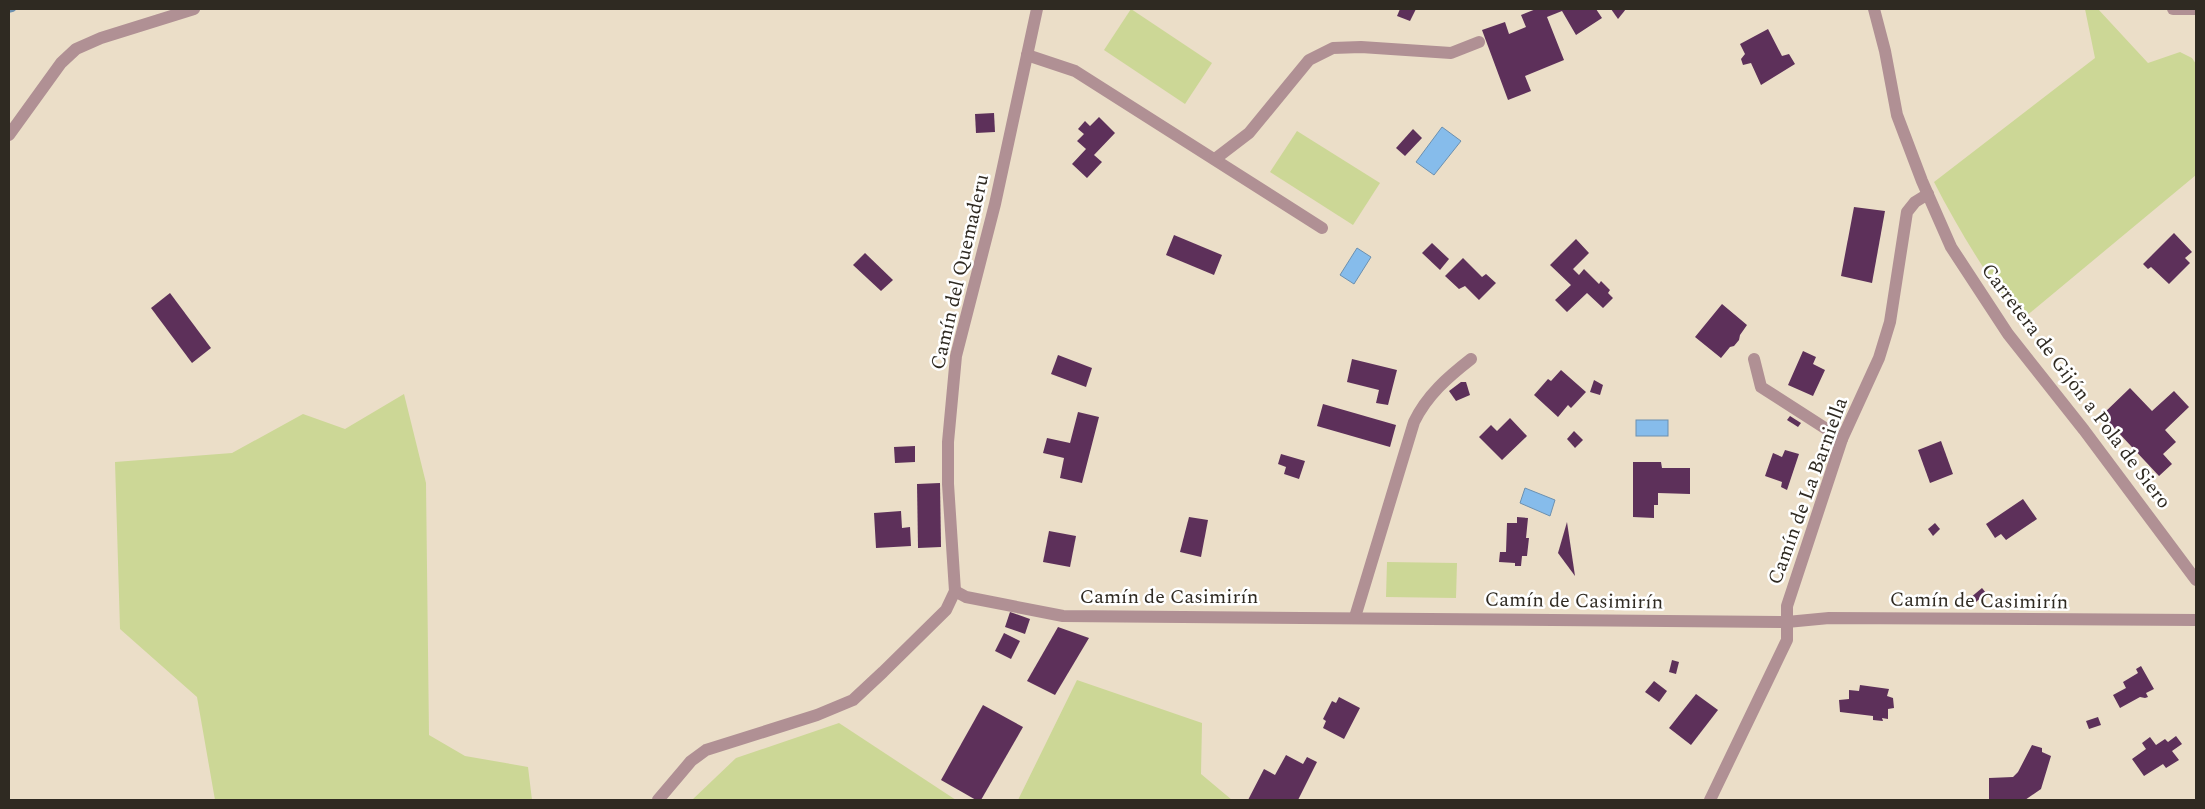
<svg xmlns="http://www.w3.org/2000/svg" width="2205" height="809" font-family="Spectral,serif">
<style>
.green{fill:#ccd796}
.water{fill:#86bceb;stroke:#6c90af}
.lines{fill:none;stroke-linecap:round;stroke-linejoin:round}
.stream{stroke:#6c90af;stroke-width:5.5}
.building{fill:#5d305a}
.minor{stroke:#b09094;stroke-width:12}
.labels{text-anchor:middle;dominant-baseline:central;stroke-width:5;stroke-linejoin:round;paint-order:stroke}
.street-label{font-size:20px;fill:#2f2a22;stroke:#fff}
</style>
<rect width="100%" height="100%" fill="#ebdec8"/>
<g class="green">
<path d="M1131,9L1212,63L1185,104L1104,50Z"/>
<path d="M2085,9H2098L2148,63L2180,52L2192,58L2196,64V175L2019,322C1988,276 1959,231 1934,182L2095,58Z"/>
<path d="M1297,131L1380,183L1353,225L1270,172Z"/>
<path d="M404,394L426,483L429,735L465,756L528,767L532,800H215L197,697L120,629L115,462L232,453L303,414L345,429Z"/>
<path d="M1387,562L1457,563L1456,598L1386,597Z"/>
<path d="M1077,680L1202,723L1201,774L1232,800H1018Z"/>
<path d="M839,723L956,800H692L736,758Z"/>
</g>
<g class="water">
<path d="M1442,127L1461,141L1434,175L1416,162Z"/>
<path d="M1357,248L1371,257L1354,284L1340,275Z"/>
<rect x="1636" y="420" width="32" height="16"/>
<path d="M1525,488L1555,500L1550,516L1520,503Z"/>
</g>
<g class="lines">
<path class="stream" d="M9,10L13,9"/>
</g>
<g class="building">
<path d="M1400,9H1416L1410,21L1397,16Z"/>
<path d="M1536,9H1596L1602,18L1576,35L1562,11L1547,17L1564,60L1525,76L1531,91L1508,100L1482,30L1505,22L1509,34L1526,27L1521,15Z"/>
<path d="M1611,9H1626L1618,19Z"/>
<path d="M1768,29L1782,56L1789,54L1795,64L1761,85L1751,63L1743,65L1741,59L1745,54L1740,44Z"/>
<path d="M994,113L995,132L976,133L975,114Z"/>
<path d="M1099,117L1115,133L1094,155L1102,162L1087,178L1072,164L1086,149L1077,141L1084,134L1078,129L1085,121L1090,126Z"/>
<path d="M1413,129L1422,138L1405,156L1396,148Z"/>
<path d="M1854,207L1885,211L1872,283L1841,276Z"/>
<path d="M2174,233L2192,252L2185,258L2190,263L2169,284L2151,267L2148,269L2143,264Z"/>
<path d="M1174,235L1222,255L1214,275L1166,255Z"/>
<path d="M1576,239L1589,253L1573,269L1579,275L1584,269L1599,284L1601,281L1610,290L1608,293L1613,298L1603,308L1587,293L1567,312L1555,300L1571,285L1550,265Z"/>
<path d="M1432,243L1449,259L1440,270L1422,253Z"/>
<path d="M865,253L893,280L881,291L853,265Z"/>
<path d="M1463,258L1482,277L1486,274L1496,283L1479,300L1465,286L1459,289L1445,276Z"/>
<path d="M170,293L211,348L192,363L151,308Z"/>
<path d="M1722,304L1747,325L1740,335L1739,340L1734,346L1730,347L1721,358L1695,337Z"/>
<path d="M1803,351L1816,357L1813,364L1825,370L1813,396L1788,385Z"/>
<path d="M1058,355L1092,368L1086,387L1051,374Z"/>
<path d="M1352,359L1397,370L1388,405L1376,403L1379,390L1347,382Z"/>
<path d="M1561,370L1586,392L1571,408L1568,405L1558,417L1534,395L1548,379L1551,381Z"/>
<path d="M1594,380L1603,385L1600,395L1590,392Z"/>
<path d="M1461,382H1466L1470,395L1456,401L1449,391Z"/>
<path d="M2130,388L2152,411L2174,391L2189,407L2165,430L2176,442L2163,454L2172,464L2159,476L2102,415Z"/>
<path d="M1323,404L1396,425L1390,447L1317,426Z"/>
<path d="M1078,412L1099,417L1082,483L1060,478L1064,458L1043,453L1047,438L1070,443Z"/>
<path d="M1790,416L1801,423L1798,427L1787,420Z"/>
<path d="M1510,418L1527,436L1502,460L1479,437L1491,425L1497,431Z"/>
<path d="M1574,431L1583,440L1575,448L1567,439Z"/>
<path d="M1941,441L1953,474L1930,483L1918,450Z"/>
<path d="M915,446V462L895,463L894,447Z"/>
<path d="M1785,450L1799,454L1787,490L1781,487L1782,482L1765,476L1773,453L1782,457Z"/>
<path d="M1281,454L1305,461L1299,479L1284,474L1286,467L1278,464Z"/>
<path d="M1633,462H1661L1662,468H1690V494L1658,493V505H1654V518L1633,517Z"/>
<path d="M940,483L941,547L918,548L917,484Z"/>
<path d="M2023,499L2037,519L2006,540L2001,534L1995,538L1986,524Z"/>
<path d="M901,511L902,528L910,527L911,546L876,548L874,513Z"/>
<path d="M1189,517L1208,520L1201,557L1180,552Z"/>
<path d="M1517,517L1528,518L1526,538H1529L1527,556H1522L1521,566H1515V563L1499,562L1500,552H1506L1507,523H1517Z"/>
<path d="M1567,522L1575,576L1558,553Z"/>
<path d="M1935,523L1940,529L1933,536L1928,529Z"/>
<path d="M1049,531L1076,536L1070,567L1043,562Z"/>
<path d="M1982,588L1986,593L1975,603L1970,598Z"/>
<path d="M1010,612L1030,619L1025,634L1005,627Z"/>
<path d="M1058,627L1089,638L1055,695L1027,681Z"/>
<path d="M1004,633L1020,641L1011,659L995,651Z"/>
<path d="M1672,660L1679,662L1676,674L1669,672Z"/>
<path d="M2141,666L2154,689L2146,693L2148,697L2145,698L2140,697L2120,708L2113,695L2126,688L2123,682L2138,673L2136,669Z"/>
<path d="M1654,681L1667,691L1659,702L1645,692Z"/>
<path d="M1860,685L1889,689L1887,696L1893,698L1894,708L1888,709V719L1882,718L1883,721L1873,720V716L1840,712L1839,700L1849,699V690L1859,691Z"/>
<path d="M1696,694L1718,710L1691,745L1669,728Z"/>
<path d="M1339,697L1360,708L1344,739L1323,728L1326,721L1323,719L1332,701L1336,703Z"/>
<path d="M983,705L1023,727L981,800H976L941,780Z"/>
<path d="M2098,717L2101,725L2089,729L2086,721Z"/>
<path d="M2176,736L2182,744L2172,751L2179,760L2166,768L2163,764L2144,776L2132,759L2146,749L2142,743L2150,737L2156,745L2165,739L2168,742Z"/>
<path d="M2032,745L2042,748V752L2051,756L2041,789L2025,800H1989V778L2013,777L2018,772Z"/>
<path d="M1286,755L1303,764L1307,757L1317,762L1298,800H1248L1264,769L1275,775Z"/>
</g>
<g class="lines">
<g class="minor">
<path d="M1874,9L1885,51L1897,115L1922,181L1951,247L2008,334L2084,430L2196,580"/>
<path d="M2173,9H2196"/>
<path d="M1027,55L1075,71L1322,228"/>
<path d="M9,135L61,63L76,49L101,38L194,9"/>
<path d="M1215,159L1249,133L1309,60L1333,48L1361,47L1451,53L1479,42"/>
<path d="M1754,359L1761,387L1842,439"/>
<path d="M955,591L966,597L1063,616L1787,622L1829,618L2196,620"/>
<path d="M1355,617L1414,422C1427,395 1448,377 1471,359"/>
<path d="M658,800L691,761L706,750L817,715L853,700L883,672L946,610L955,591L948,484V442L956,356L995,204L1037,9"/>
<path d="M1710,800L1787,640V606L1842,439L1879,358L1890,322L1907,212L1915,202L1928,194"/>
</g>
</g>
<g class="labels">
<g class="street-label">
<text transform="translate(960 272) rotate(-77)">Camín del Quemaderu</text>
<text transform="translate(2076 386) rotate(53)">Carretera de Gijón a Pola de Siero</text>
<text transform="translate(1808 491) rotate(-70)">Camín de La Barniella</text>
<text x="1169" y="597">Camín de Casimirín</text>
<text transform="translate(1574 601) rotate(1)">Camín de Casimirín</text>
<text transform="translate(1979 601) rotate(1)">Camín de Casimirín</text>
</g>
</g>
<rect width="2205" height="809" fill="none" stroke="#2f2a22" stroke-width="20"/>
</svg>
